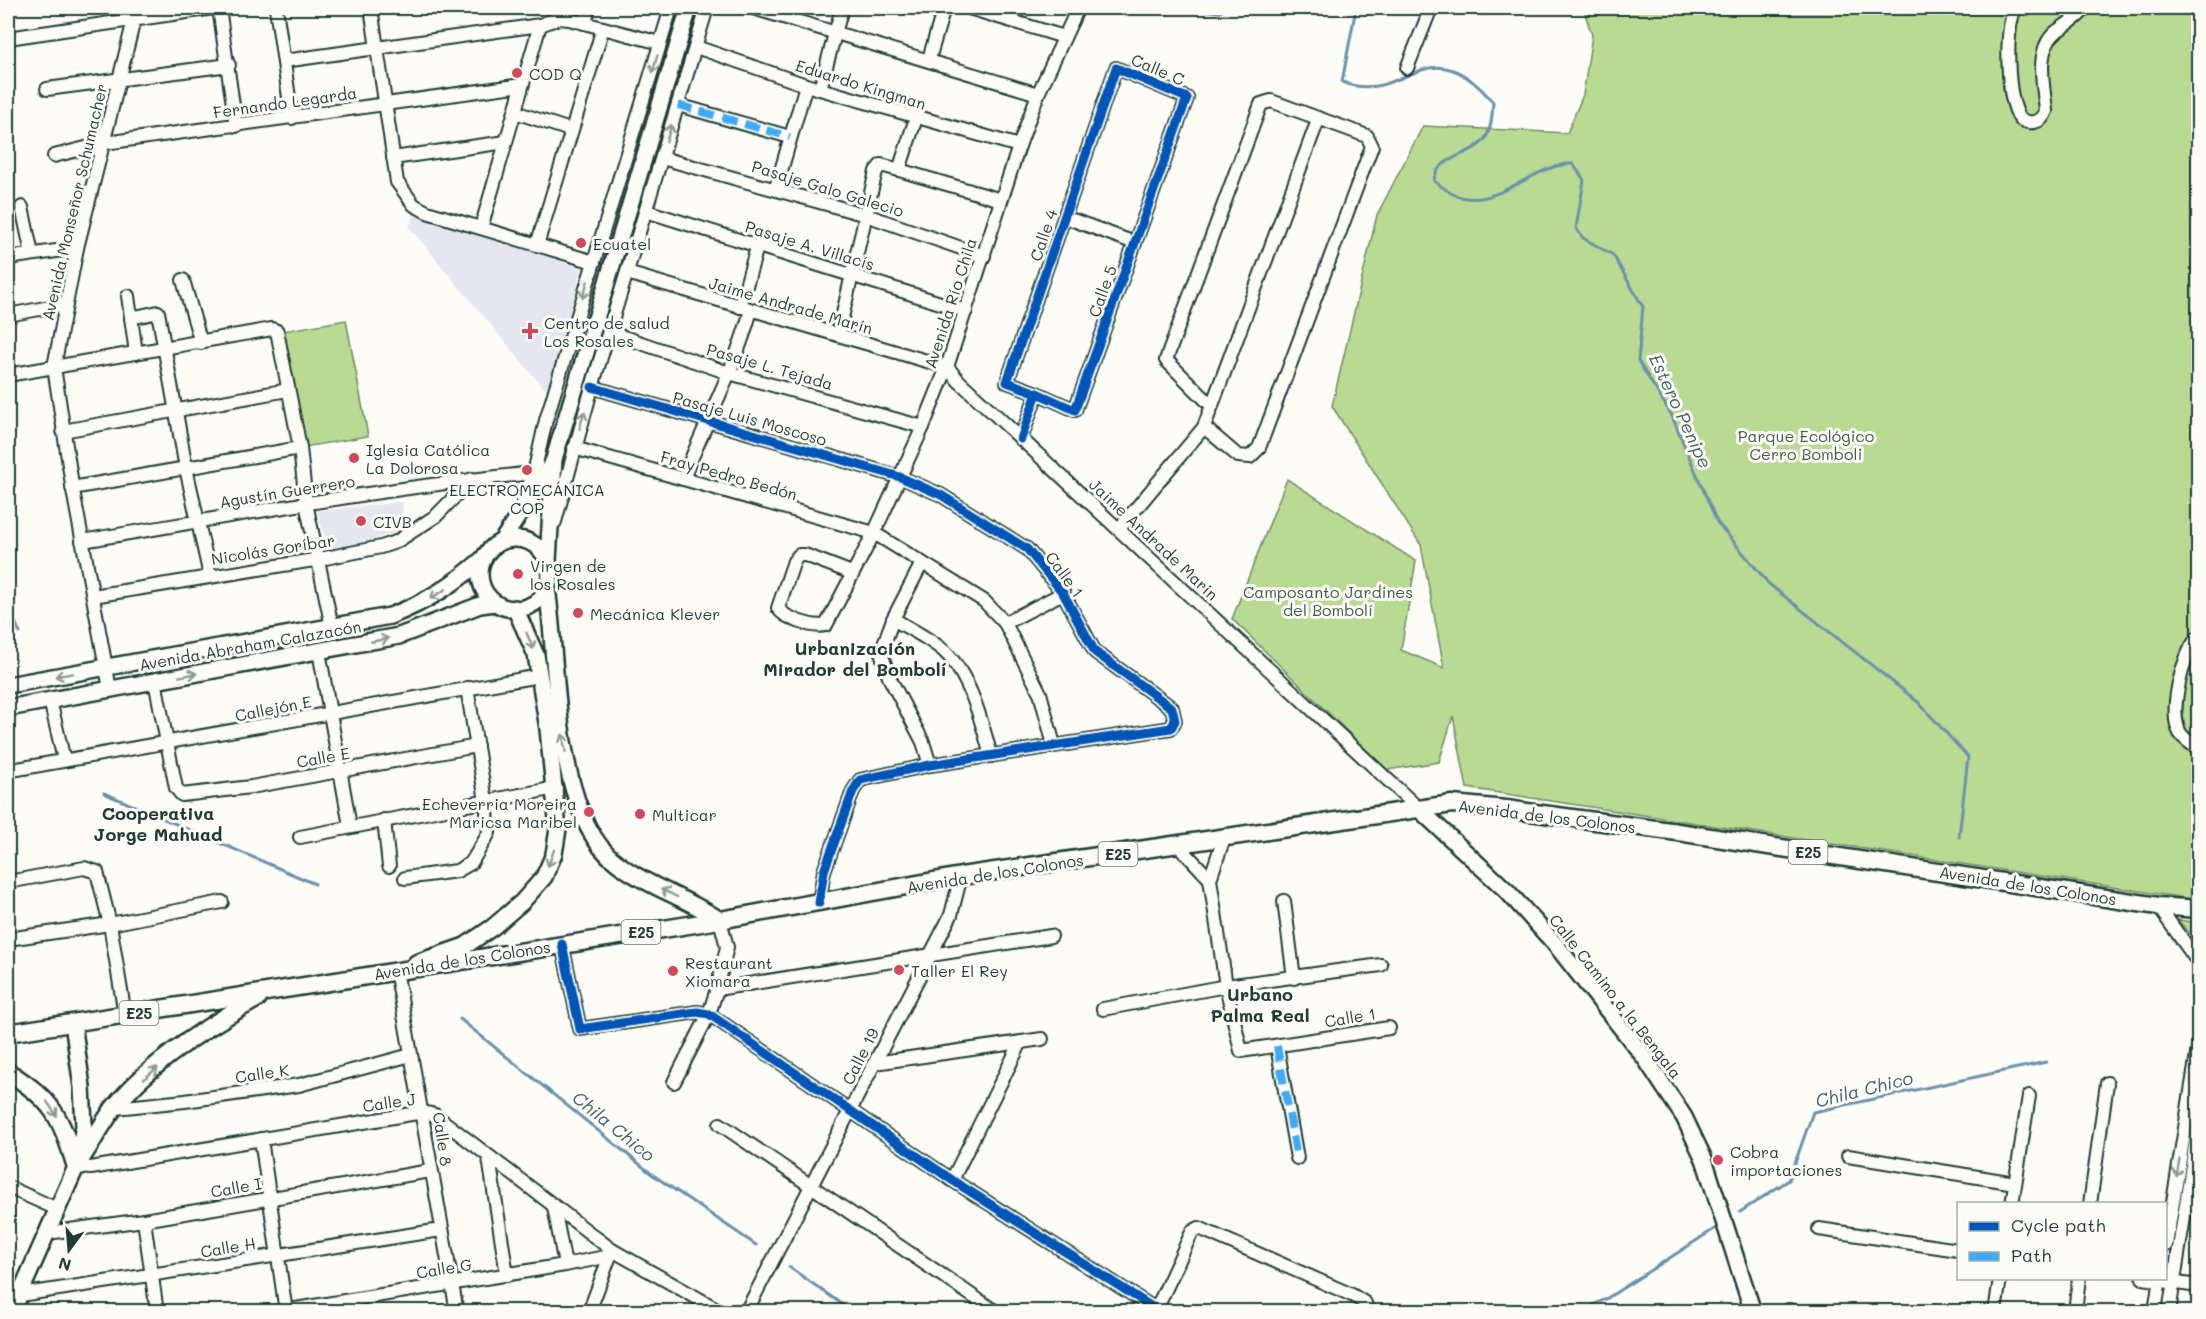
<svg xmlns="http://www.w3.org/2000/svg" width="2206" height="1319" font-family="Mali,sans-serif">
<style>
.built{fill:#e6e6f1}
.green{fill:#b9da93;stroke:#6c8c64;stroke-width:1.5}
.lines{fill:none;stroke-linecap:round;stroke-linejoin:round}
.stream{stroke:#6b92aa;stroke-width:3}
.minor-casing{stroke:#1f3d34;stroke-width:16}
.major-casing{stroke:#1f3d34;stroke-width:20}
.highway-casing{stroke:#1f3d34;stroke-width:21}
.minor{stroke:#fdfcf7;stroke-width:12}
.major{stroke:#fdfcf7;stroke-width:15}
.highway{stroke:#fdfcf7;stroke-width:16}
.quiet{stroke:#3fa9f5;stroke-width:8;stroke-dasharray:15 8;stroke-linecap:butt}
.cycleway-casing{stroke:#fdfcf7;stroke-width:13}
.cycleway{stroke:#0057b8;stroke-width:9}
.oneway{stroke:#8e9c96}
.poi-dot{fill:#d1495b;stroke:#fdfcf7;stroke-width:2}
.labels{text-anchor:middle;dominant-baseline:central;stroke-width:6;stroke-linejoin:round;paint-order:stroke}
.shield{fill:#fdfcf7;stroke:#62766e;stroke-width:1.5}
.shield-label{font-size:15px;font-weight:bold;fill:#1f3d34}
.street-label{font-size:16px;fill:#1f3d34;stroke:#fdfcf7}
.poi-label{font-size:16px;fill:#1f3d34;stroke:#fdfcf7;text-anchor:start}
.park-label{font-size:16px;fill:#3e5c47;stroke:#fdfcf7}
.water-label{font-size:18px;font-style:italic;fill:#3f6065;stroke:#fdfcf7}
.neighbourhood-label{font-size:18px;font-weight:bold;fill:#1f3d34;stroke:#fdfcf7}
</style>
<rect width="100%" height="100%" fill="#fdfcf7"/>
<filter id="ink" filterUnits="userSpaceOnUse"><feTurbulence type="fractalNoise" baseFrequency=".0167" numOctaves="2"/><feDisplacementMap in="SourceGraphic" scale="12" xChannelSelector="R" yChannelSelector="G"/><feConvolveMatrix kernelMatrix="1 2 1 2 8 2 1 2 1" color-interpolation-filters="sRGB"/></filter>
<g filter="url(#ink)">
<g class="built">
<path d="M414,215L582,268L548,393L409,227Z"/>
<path d="M403,502L400,531L330,553L317,511Z"/>
</g>
<g class="green">
<path d="M1583,8H2198V900L1467,788L1453,716L1439,762L1387,770L1232,619L1287,479L1416,561L1401,650L1444,668L1421,545L1332,406L1377,215L1423,126L1567,133L1583,95L1592,35Z"/>
<path d="M346,320L368,436L305,447L283,331Z"/>
<path d="M2178,920L2198,923V943Z"/>
</g>
<g class="lines">
<g class="stream">
<path d="M1185,8L1218,12L1228,8"/>
<path d="M1356,8L1342,82C1406,107 1427,23 1493,102C1492,114 1492,130 1484,140C1472,156 1435,157 1434,181C1440,185 1447,191 1453,194C1495,214 1534,162 1573,164L1584,180L1576,228L1583,238L1613,255L1643,307L1638,361L1671,414L1717,522L1769,584L1918,702L1968,757L1959,837"/>
<path d="M8,605L20,633"/>
<path d="M104,793L315,884"/>
<path d="M460,1019L653,1175L756,1245"/>
<path d="M1740,1212L1789,1180L1813,1112L2046,1062"/>
<path d="M789,1267L853,1312"/>
<path d="M1577,1312L1606,1299L1719,1226"/>
</g>
<defs>
<g id="minor">
<path d="M219,8L236,126"/>
<path d="M276,8L292,118"/>
<path d="M371,8L397,182L414,205L427,212L594,262"/>
<path d="M753,8L1038,94"/>
<path d="M969,8L1064,37"/>
<path d="M2015,8C2005,32 2006,96 2020,119C2030,125 2042,123 2046,111C2044,87 2034,50 2056,32C2066,24 2078,19 2085,8"/>
<path d="M585,23L589,8"/>
<path d="M8,38L214,8"/>
<path d="M696,47L806,85L1019,146"/>
<path d="M929,59L944,8"/>
<path d="M284,61L540,25L559,18L569,19L660,43"/>
<path d="M1407,68L1431,8"/>
<path d="M47,89L229,65"/>
<path d="M820,89L842,8"/>
<path d="M678,105L790,137"/>
<path d="M515,112L570,130"/>
<path d="M54,156L105,143L522,85"/>
<path d="M393,158L506,142"/>
<path d="M662,158L866,215L984,256"/>
<path d="M899,170L1001,200"/>
<path d="M776,188L806,85"/>
<path d="M22,207L32,254"/>
<path d="M646,211L966,311"/>
<path d="M1065,217L1135,243"/>
<path d="M481,228L540,25"/>
<path d="M537,245L603,28"/>
<path d="M8,258L77,248"/>
<path d="M627,273L947,367"/>
<path d="M183,280L201,343"/>
<path d="M128,296L136,353"/>
<path d="M740,307L757,247"/>
<path d="M8,315L66,304"/>
<path d="M131,318L158,312L186,468L210,576"/>
<path d="M609,332L729,373L923,427"/>
<path d="M838,335L876,171L881,165L899,170L916,118"/>
<path d="M947,367L959,381L1418,808"/>
<path d="M8,375L272,329L277,331L300,448L306,503L332,627"/>
<path d="M592,387L900,477L941,495L1027,549L1063,593L1095,652L1172,708L1175,721L1171,728L930,765L860,780L853,791L824,871L819,903"/>
<path d="M1204,427L1238,456L1250,457L1259,448L1372,146L1367,136L1271,101L1261,104L1166,360L1212,406"/>
<path d="M63,431L288,390"/>
<path d="M1021,439L1037,393L1075,410L1187,98L1116,68L1007,382L1037,393"/>
<path d="M574,448L874,533L984,601L1005,623L1040,693L1054,745"/>
<path d="M683,479C705,423 735,369 751,310"/>
<path d="M72,488L300,448"/>
<path d="M523,500L534,473L546,420L671,8"/>
<path d="M555,522L592,387L707,8"/>
<path d="M1119,529L1204,427L1318,120"/>
<path d="M82,541C232,516 382,488 534,473"/>
<path d="M922,563L893,619L881,652L889,677L923,742L930,765"/>
<path d="M852,573L805,555H799L794,561L778,608C785,619 813,628 826,625L874,533L923,427L947,367L1019,146L1038,94L1078,8"/>
<path d="M93,596L320,559L381,547L396,542L436,516L472,479"/>
<path d="M893,619C910,629 929,638 944,651C970,675 982,723 991,756"/>
<path d="M1005,623L1063,593"/>
<path d="M2198,637C2183,654 2168,711 2180,733C2185,740 2191,744 2198,748"/>
<path d="M319,651L350,826"/>
<path d="M155,681L176,788L182,795L251,787L477,746"/>
<path d="M110,689L72,485L54,367L77,248L137,8"/>
<path d="M50,700L64,760"/>
<path d="M12,770L539,676"/>
<path d="M384,820L389,866"/>
<path d="M300,837L556,788"/>
<path d="M1179,846L1210,879L1226,986L1241,1051L1389,1028"/>
<path d="M405,878L457,871L471,863L489,833L486,801L467,688"/>
<path d="M1210,879L1224,838"/>
<path d="M8,882L84,868L97,872L110,924L125,1015"/>
<path d="M1284,901L1294,978"/>
<path d="M2158,906L2198,962"/>
<path d="M8,939L110,924L222,902"/>
<path d="M562,944L580,1029L697,1012L709,1014L952,1180L1160,1312"/>
<path d="M396,970L457,1312"/>
<path d="M717,989L1051,936"/>
<path d="M1103,1009L1226,986L1381,965"/>
<path d="M1277,1046L1297,1158"/>
<path d="M875,1063L1042,1039"/>
<path d="M674,1082L709,1014L717,989L727,947L720,920"/>
<path d="M115,1108L185,1101L299,1085L411,1055"/>
<path d="M720,1124L996,1312"/>
<path d="M261,1139L286,1312"/>
<path d="M1848,1156L2015,1183"/>
<path d="M489,1158L507,1275"/>
<path d="M76,1167L91,1168L423,1112L435,1115L612,1250L722,1312"/>
<path d="M952,1180L1021,1042"/>
<path d="M8,1187L57,1209"/>
<path d="M2012,1204L2029,1096"/>
<path d="M2090,1204L2107,1083"/>
<path d="M554,1207L565,1265"/>
<path d="M144,1220L157,1312"/>
<path d="M1819,1229L1958,1250"/>
<path d="M47,1233L144,1220L430,1171"/>
<path d="M2166,1245L2198,1048"/>
<path d="M2143,1278L2198,1286"/>
<path d="M20,1295L441,1230"/>
<path d="M1156,1310L1192,1232L1199,1228L1352,1295L1365,1303L1367,1312"/>
<path d="M1789,1310L1800,1312"/>
<path d="M277,1312L565,1265L610,1256L612,1250"/>
<path d="M589,1312L610,1256"/>
<path d="M746,1312L951,915L961,876"/>
<path d="M1995,1312L2000,1278"/>
<path d="M2075,1312L2079,1278"/>
<path d="M2155,1312L2160,1278"/>
<path d="M2169,1312L2198,1128"/>
</g>
<g id="major">
<circle cx="515" cy="574" r="35"/>
<path d="M502,541L553,462"/>
<path d="M548,561L554,459L689,8"/>
<path d="M547,588C558,661 553,815 616,862C648,887 687,898 720,920"/>
<path d="M8,685L390,616C427,602 454,584 484,558"/>
<path d="M8,708L399,636L480,605L495,603"/>
<path d="M1418,808L1507,891L1556,945L1645,1058L1684,1117L1704,1159L1753,1312"/>
<path d="M416,963L465,946L493,927L522,902L544,877L554,854L558,829L548,729L536,655L515,608"/>
<path d="M12,1312L76,1167L84,1126L82,1087L73,1023"/>
</g>
<g id="highway">
<path d="M8,1033L720,920L961,876L1452,804L1506,809L1678,832L2158,906L2198,909"/>
<path d="M8,1072C54,1101 60,1116 76,1167"/>
<path d="M76,1167C88,1148 100,1128 113,1109C148,1064 209,1025 258,998"/>
</g>
</defs>
<use href="#minor" class="minor-casing"/>
<use href="#major" class="major-casing"/>
<use href="#highway" class="highway-casing"/>
<use href="#minor" class="minor"/>
<use href="#major" class="major"/>
<use href="#highway" class="highway"/>
<g class="quiet">
<path d="M678,105L790,137"/>
<path d="M1277,1046L1297,1158"/>
</g>
<defs>
<g id="cycleway">
<path d="M592,387L900,477L941,495L1027,549L1063,593L1095,652L1172,708L1175,721L1171,728L930,765L860,780L853,791L824,871L819,903"/>
<path d="M1021,439L1037,393L1075,410L1187,98L1116,68L1007,382L1037,393"/>
<path d="M562,944L580,1029L697,1012L709,1014L952,1180L1160,1312"/>
</g>
</defs>
<use href="#cycleway" class="cycleway-casing"/>
<use href="#cycleway" class="cycleway"/>
</g>
<defs><path id="oneway-shaft" d="M-6 0H5M1.5-3L5.5 0L1.5 3" fill="none" stroke-width="1.6" stroke-linecap="round" stroke-linejoin="round" transform="scale(1.5)"/></defs>
<g class="oneway">
<use href="#oneway-shaft" transform="translate(655 64) rotate(106)"/>
<use href="#oneway-shaft" transform="translate(669 133) rotate(-73)"/>
<use href="#oneway-shaft" transform="translate(585 290) rotate(107)"/>
<use href="#oneway-shaft" transform="translate(582 420) rotate(-74)"/>
<use href="#oneway-shaft" transform="translate(438 594) rotate(149)"/>
<use href="#oneway-shaft" transform="translate(380 640) rotate(-11)"/>
<use href="#oneway-shaft" transform="translate(530 641) rotate(67)"/>
<use href="#oneway-shaft" transform="translate(64 675) rotate(170)"/>
<use href="#oneway-shaft" transform="translate(188 675) rotate(-10)"/>
<use href="#oneway-shaft" transform="translate(564 743) rotate(-101)"/>
<use href="#oneway-shaft" transform="translate(551 858) rotate(110)"/>
<use href="#oneway-shaft" transform="translate(669 893) rotate(-154)"/>
<use href="#oneway-shaft" transform="translate(151 1073) rotate(-40)"/>
<use href="#oneway-shaft" transform="translate(52 1109) rotate(56)"/>
<use href="#oneway-shaft" transform="translate(2178 1168) rotate(100)"/>
</g>
</g>
<g class="poi-dot">
<circle cx="517" cy="73" r="6"/>
<circle cx="581" cy="243" r="6"/>
<path d="M527 322h6v6h6v6h-6v6h-6v-6h-6v-6h6z"/>
<circle cx="354" cy="458" r="6"/>
<circle cx="527" cy="470" r="6"/>
<circle cx="361" cy="521" r="6"/>
<circle cx="518" cy="574" r="6"/>
<circle cx="578" cy="613" r="6"/>
<circle cx="589" cy="812" r="6"/>
<circle cx="640" cy="814" r="6"/>
<circle cx="899" cy="970" r="6"/>
<circle cx="673" cy="971" r="6"/>
<circle cx="1718" cy="1160" r="6"/>
</g>
<g class="labels">
<g class="shield">
<rect x="1788.5" y="840" width="39" height="24" rx="4.5"/>
<rect x="1098.5" y="842" width="39" height="24" rx="4.5"/>
<rect x="621.5" y="920" width="39" height="24" rx="4.5"/>
<rect x="119.5" y="1001" width="39" height="24" rx="4.5"/>
</g>
<g class="shield-label">
<text x="1808" y="852">E25</text>
<text x="1118" y="854">E25</text>
<text x="641" y="932">E25</text>
<text x="139" y="1013">E25</text>
</g>
<g class="street-label">
<text transform="translate(1158 69) rotate(23)">Calle C</text>
<text transform="translate(861 84) rotate(17)">Eduardo Kingman</text>
<text transform="translate(285 102) rotate(-8)">Fernando Legarda</text>
<text transform="translate(828 188) rotate(17)">Pasaje Galo Galecio</text>
<text transform="translate(74 202) rotate(-77)">Avenida Monseñor Schumacher</text>
<text transform="translate(1043 235) rotate(-71)">Calle 4</text>
<text transform="translate(810 245) rotate(17)">Pasaje A. Villacís</text>
<text transform="translate(1102 291) rotate(-70)">Calle 5</text>
<text transform="translate(950 303) rotate(-72)">Avenida Río Chila</text>
<text transform="translate(791 305) rotate(16)">Jaime Andrade Marín</text>
<text transform="translate(770 366) rotate(16)">Pasaje L. Tejada</text>
<text transform="translate(750 418) rotate(16)">Pasaje Luis Moscoso</text>
<text transform="translate(729 475) rotate(16)">Fray Pedro Bedón</text>
<text transform="translate(287 491) rotate(-9)">Agustín Guerrero</text>
<text transform="translate(1154 539) rotate(43)">Jaime Andrade Marin</text>
<text transform="translate(273 549) rotate(-9)">Nicolás Goríbar</text>
<text transform="translate(1065 574) rotate(54)">Calle 1</text>
<text transform="translate(250 645) rotate(-10)">Avenida Abraham Calazacón</text>
<text transform="translate(273 708) rotate(-11)">Callejón E</text>
<text transform="translate(323 757) rotate(-10)">Calle E</text>
<text transform="translate(1547 816) rotate(7)">Avenida de los Colonos</text>
<text transform="translate(995 873) rotate(-9)">Avenida de los Colonos</text>
<text transform="translate(2028 885) rotate(9)">Avenida de los Colonos</text>
<text transform="translate(462 960) rotate(-9)">Avenida de los Colonos</text>
<text transform="translate(1616 996) rotate(52)">Calle Camino a la Bengala</text>
<text transform="translate(1350 1017) rotate(-9)">Calle 1</text>
<text transform="translate(860 1056) rotate(-63)">Calle 19</text>
<text transform="translate(262 1073) rotate(-8)">Calle K</text>
<text transform="translate(389 1102) rotate(-8)">Calle J</text>
<text transform="translate(443 1139) rotate(82)">Calle 8</text>
<text transform="translate(236 1187) rotate(-10)">Calle I</text>
<text transform="translate(228 1247) rotate(-9)">Calle H</text>
<text transform="translate(444 1268) rotate(-9)">Calle G</text>
</g>
<g class="poi-label">
<text x="529" y="73">COD Q</text>
<text x="593" y="243">Ecuatel</text>
<text x="544" y="322">Centro de salud<tspan x="544" dy="18">Los Rosales</tspan></text>
<text x="366" y="449">Iglesia Católica<tspan x="366" dy="18">La Dolorosa</tspan></text>
<text x="527" y="489" text-anchor="middle">ELECTROMECÁNICA<tspan x="527" dy="18">COP</tspan></text>
<text x="373" y="521">CIVB</text>
<text x="530" y="565">Virgen de<tspan x="530" dy="18">los Rosales</tspan></text>
<text x="590" y="613">Mecánica Klever</text>
<text x="577" y="803" text-anchor="end">Echeverria Moreira<tspan x="577" dy="18">Maricsa Maribel</tspan></text>
<text x="652" y="814">Multicar</text>
<text x="685" y="962">Restaurant<tspan x="685" dy="18">Xiomara</tspan></text>
<text x="911" y="970">Taller El Rey</text>
<text x="1730" y="1151">Cobra<tspan x="1730" dy="18">importaciones</tspan></text>
</g>
<g class="park-label">
<text x="1806" y="435">Parque Ecológico<tspan x="1806" dy="18">Cerro Bomboli</tspan></text>
<text x="1328" y="591">Camposanto Jardines<tspan x="1328" dy="18">del Bombolí</tspan></text>
</g>
<g class="water-label">
<text transform="translate(1681 411) rotate(65)">Estero Penipe</text>
<text transform="translate(1864 1089) rotate(-14)">Chila Chico</text>
<text transform="translate(614 1126) rotate(39)">Chila Chico</text>
</g>
<g class="neighbourhood-label">
<text x="855" y="648">Urbanización<tspan x="855" dy="21">Mirador del Bombolí</tspan></text>
<text x="158" y="813">Cooperativa<tspan x="158" dy="21">Jorge Mahuad</tspan></text>
<text x="1260" y="994">Urbano<tspan x="1260" dy="21">Palma Real</tspan></text>
</g>
</g>
<rect width="2206" height="1319" fill="none" stroke="#fdfcf7" stroke-width="30"/>
<rect x="15" y="15" width="2176" height="1289" fill="none" stroke="#1f3d34" stroke-width="2" filter="url(#ink)"/>
<rect x="1957" y="1202" width="210" height="78" fill="#fdfcf7" stroke="#a4b0a9" stroke-width="1.5"/>
<rect x="1969" y="1222" width="30" height="9" fill="#0057b8" stroke="#a4b0a9" stroke-width="1.5"/>
<text x="2011" y="1232" font-size="18" fill="#1f3d34">Cycle path</text>
<rect x="1969" y="1252" width="30" height="9" fill="#3fa9f5" stroke="#a4b0a9" stroke-width="1.5"/>
<text x="2011" y="1262" font-size="18" fill="#1f3d34">Path</text>
<g transform="translate(69 1250) rotate(196)" stroke="#fdfcf7" stroke-width="4.5" paint-order="stroke">
<path d="M0-4.5L10 22L0 15L-10 22Z" fill="#1f3d34"/>
<text y="-9" font-size="16" font-weight="bold" text-anchor="middle" fill="#1f3d34">N</text>
</g>
</svg>
